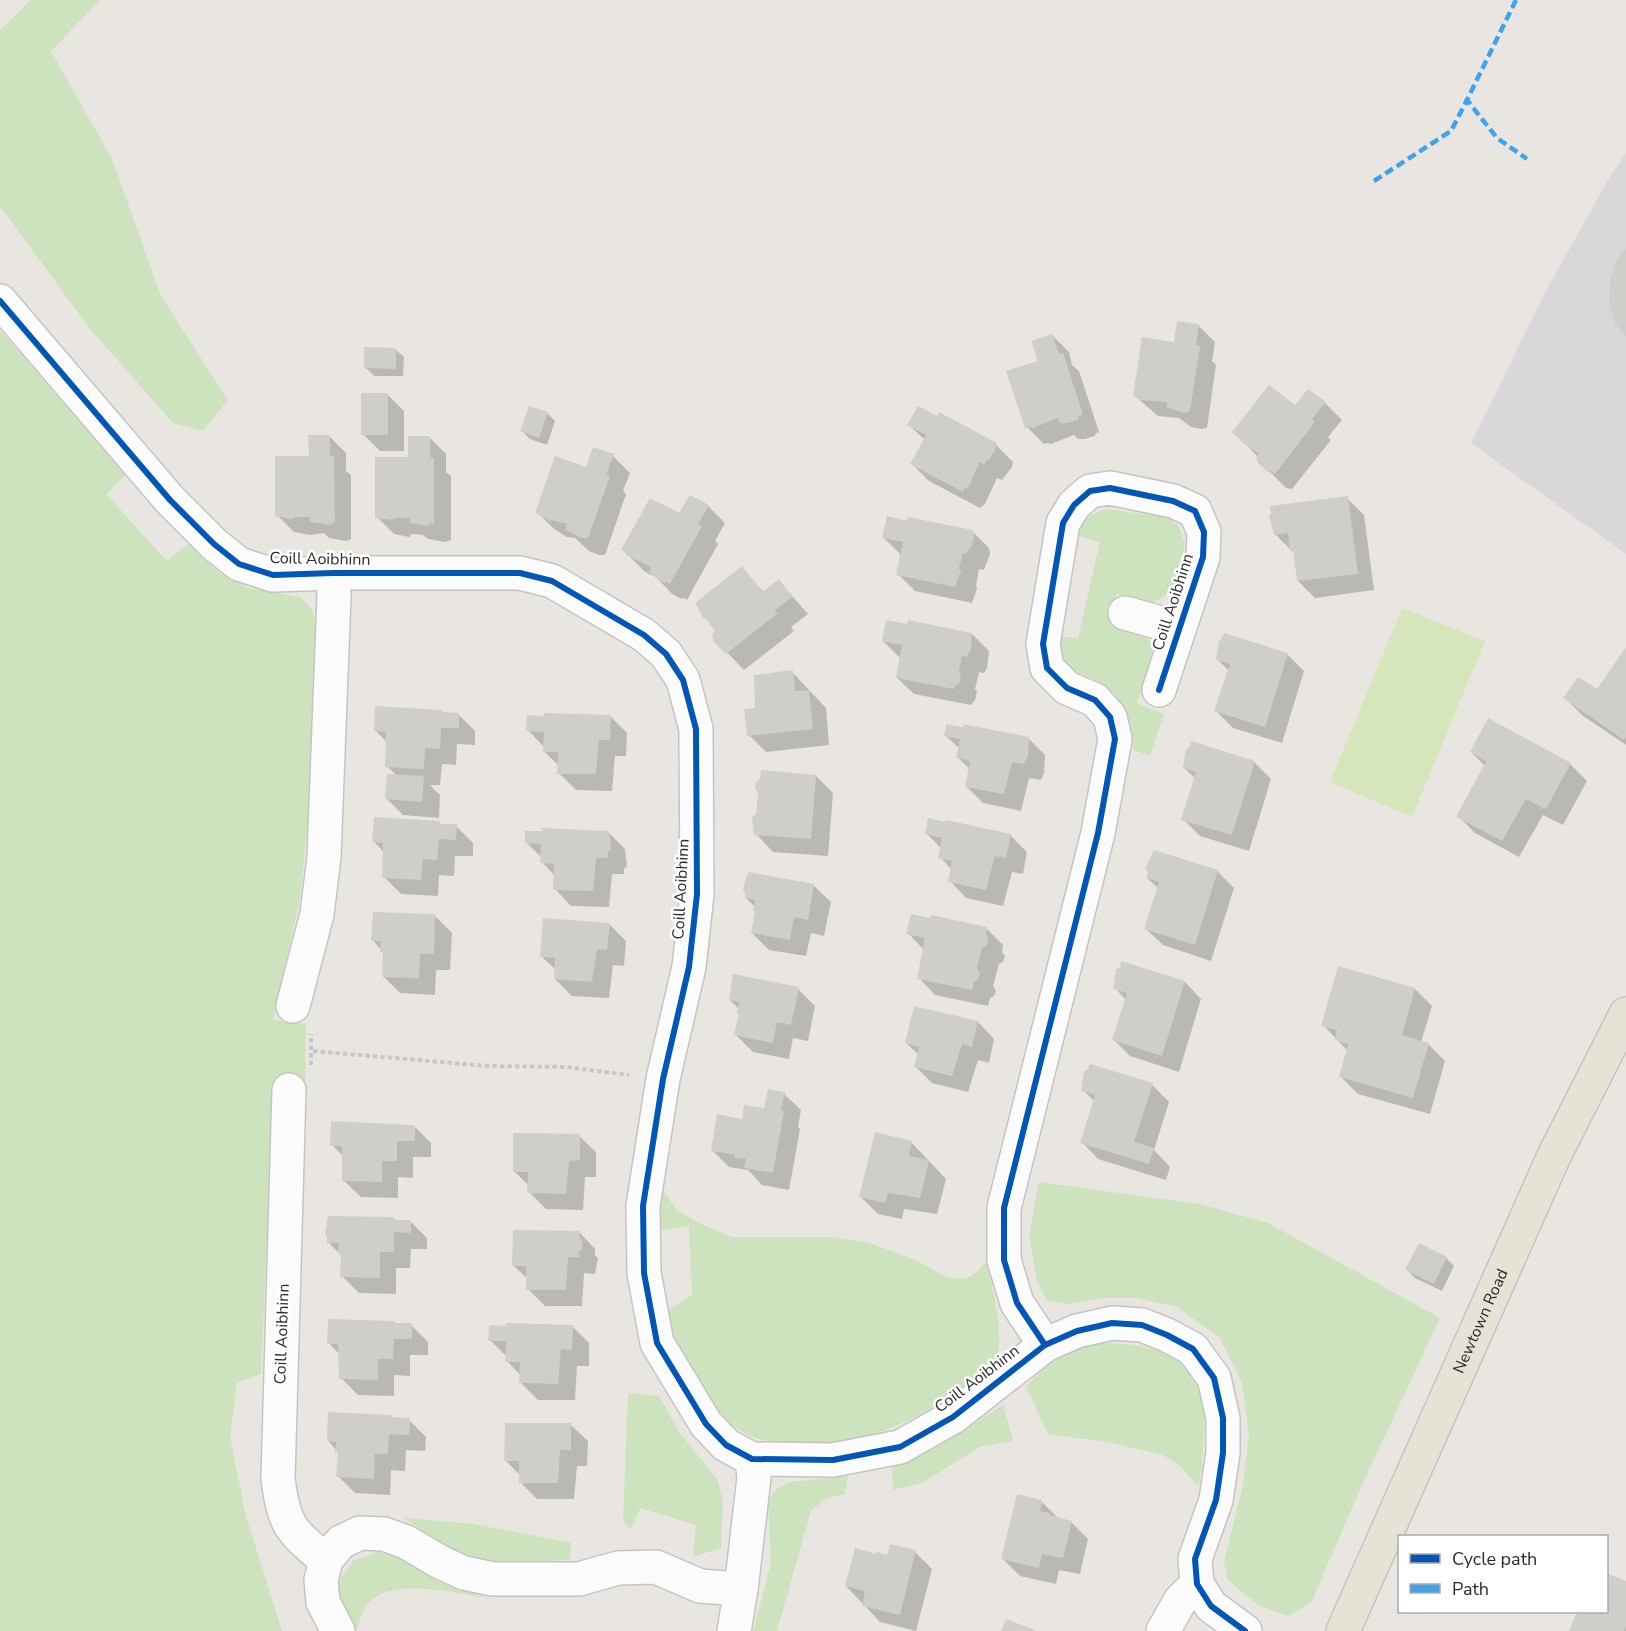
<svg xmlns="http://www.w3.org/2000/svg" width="1626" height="1631" font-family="'Nunito Sans',sans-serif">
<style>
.industrial{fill:#d9d7d9}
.green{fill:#cce3bd}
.pitch{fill:#d6e6bb}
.shadow{fill:#0003}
.building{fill:#d0cecb}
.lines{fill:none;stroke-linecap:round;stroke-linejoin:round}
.minor-casing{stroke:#c5c4c4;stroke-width:36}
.major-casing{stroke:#c5c4c2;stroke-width:36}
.path{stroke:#c7c7c6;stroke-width:4;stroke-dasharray:4.5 3;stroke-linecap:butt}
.minor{stroke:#fcfbfb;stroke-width:33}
.major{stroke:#e6e2d5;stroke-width:33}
.quiet{stroke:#3ea3eb;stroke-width:4.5;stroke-dasharray:9 4.5;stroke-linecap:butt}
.cycleway-casing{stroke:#fff;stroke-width:10}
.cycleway{stroke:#0057b8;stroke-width:6}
.labels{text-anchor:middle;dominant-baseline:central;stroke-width:5;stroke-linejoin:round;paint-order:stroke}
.street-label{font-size:16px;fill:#2c2c2c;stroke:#fff}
</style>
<rect width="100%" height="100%" fill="#e9e6e2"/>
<path class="industrial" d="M1626,153V554L1471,443L1547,289L1608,180Z"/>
<g class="green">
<path d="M31,0H100L51,51L112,159L161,296L228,400L203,431L173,423L90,329L0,206V30Z"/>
<path d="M0,330L126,475L106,494L167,561L188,544L217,571L248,588L300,597L309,605L316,620L312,782L300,899L273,1020L306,1024L305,1081L274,1078L261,1374L237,1382L230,1437L246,1516L282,1631H0Z"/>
<path d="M1105,509L1167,517L1179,527L1185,544L1173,588L1162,598L1150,603L1116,594L1110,620C1119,624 1133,626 1142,631C1164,647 1144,684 1137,703L1164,714L1150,756L1133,750C1132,727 1129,708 1111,691C1088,668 1056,680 1060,636L1078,638L1100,542L1078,536C1082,520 1089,515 1105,509Z"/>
<path d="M1039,1182L1199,1204L1268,1223L1440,1318L1362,1485L1312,1601L1289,1616L1259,1606L1228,1580L1224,1561L1243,1485L1249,1433L1242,1383L1220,1338L1177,1307L1136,1298H1102L1069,1304L1047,1300L1037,1282L1029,1235Z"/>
<path d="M661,1188L677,1210L699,1223L732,1237H830L869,1243L913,1259L949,1278L965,1279L977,1272L986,1262C992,1285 1004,1333 997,1356C992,1373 954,1395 938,1404C913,1418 887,1432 859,1439C825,1447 764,1450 735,1427C715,1412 683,1361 673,1338C670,1330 668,1320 665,1312L692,1294L689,1226L660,1230Z"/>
<path d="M1101,1342L1142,1346L1174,1356L1195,1379L1205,1413L1202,1467L1198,1486L1180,1466L1163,1455L1107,1442L1048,1434L1026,1386L1058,1354Z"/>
<path d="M628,1393L659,1396L679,1432L717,1479L723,1500L721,1548L693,1557L696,1525L640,1508L631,1530L623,1522Z"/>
<path d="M1003,1405L1013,1441L980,1447L922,1483L893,1490L892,1465L940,1446Z"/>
<path d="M848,1476L845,1494L825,1499L811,1511L777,1631H753L771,1564L768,1501L775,1490L789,1482Z"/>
<path d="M403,1518L474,1524L571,1543L570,1559L502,1566L467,1559Z"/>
<path d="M378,1552L406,1560L440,1583L491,1599C461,1594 388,1575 367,1605C362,1612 359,1623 356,1631L342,1603L338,1582L353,1561Z"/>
</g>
<path class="pitch" d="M1402,608L1485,641L1412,817L1330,782Z"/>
<g class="shadow">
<path d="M1198,325L1215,342L1212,361L1216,365L1207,428L1202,429L1191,427L1179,418L1158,416L1135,396Z"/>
<path d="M1052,335L1069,352L1072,365L1079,371L1099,432L1096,433L1095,436L1085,439H1078L1074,435L1051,444L1048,443L1044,444L1027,427L1040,362Z"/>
<path d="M395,349L404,357L403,376H374L366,368Z"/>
<path d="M387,394L404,411V451H380L363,434Z"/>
<path d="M1325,403L1342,420L1328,437L1331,440L1292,489L1286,488L1261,463L1258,457L1245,443L1296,407Z"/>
<path d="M547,413L555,421L547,445L530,439L522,431Z"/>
<path d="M909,425L996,445L1013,462L1012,467L1002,480L997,478L985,504L980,508L929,481L912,464L925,440Z"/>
<path d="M329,436L346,453V471L351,475V539L346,541L329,538L324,533L310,535L294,532L277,515L310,458Z"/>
<path d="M429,437L446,454V472L451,476V540L445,542L428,539L423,535L412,534L409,537L394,534L377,517L410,459Z"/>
<path d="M613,456L630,473L623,491L626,494L605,555H599L589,551L575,538L567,537L554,529L537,512L587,469Z"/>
<path d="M1347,498L1364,515L1374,590L1315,598L1298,581L1295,554L1275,534Z"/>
<path d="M708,506L725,523L715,541L718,544L687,600L684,598L681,599L672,594L656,577L645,572L623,550L680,515Z"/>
<path d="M972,531L989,548L990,554L984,570L979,569L976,586L977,589L972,603L915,591L898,574L900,554L884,538Z"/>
<path d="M742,568L764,593L779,581L808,614L791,627L794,631L744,670L715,640Z"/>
<path d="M972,634L989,651L987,668L984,673L979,672L975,689L977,692L975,700L971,705L914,694L897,678L900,658L883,641Z"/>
<path d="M1626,650V745L1582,715L1565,698L1598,691Z"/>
<path d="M1287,654L1304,671L1282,743L1233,728L1216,711L1229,671L1218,660Z"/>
<path d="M792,672L826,708L829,745L766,752L749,735L757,710Z"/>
<path d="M441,711L444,714H458L475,731V745L457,744L456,765L442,764L440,785H430L440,795L439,818L403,815L387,799L397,776L387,766V742L376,731Z"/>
<path d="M610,716L627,733L626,756H615L612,791L576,790L559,773V766L545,752V748L528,730Z"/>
<path d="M946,736L1028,738L1045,755L1044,773L1041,780L1029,778L1021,811L983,803L966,786L970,769L958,758L960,749Z"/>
<path d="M1471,752L1570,764L1587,781L1563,825L1543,815L1519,857L1475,833L1458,816L1485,766Z"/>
<path d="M1254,762L1271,779L1249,851L1200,836L1183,819L1196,779L1184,768Z"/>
<path d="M816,776L833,793L828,856L773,852L756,834Z"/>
<path d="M439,822L442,825L456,826L473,843V856H455L454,876L439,875L438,896L401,894L384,877V852L373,841Z"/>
<path d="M608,832L625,849L627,866L624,869V874H612L609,907L571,906L555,889V876L542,862V858L526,842Z"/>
<path d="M926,833L1010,835L1027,852L1023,874L1012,872L1003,906L966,898L950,881L952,870L940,857L942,849Z"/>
<path d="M1217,871L1234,888L1211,961L1163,945L1146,929L1159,889L1147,878Z"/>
<path d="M814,886L831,902L824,936L811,933L806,956L769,950L752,933L756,912L755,907L746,898Z"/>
<path d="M435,916L452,933L450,970H436L435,995L400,993L383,976L384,954L373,940Z"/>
<path d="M609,924L626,941L624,966L613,965L609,998L572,996L555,979L556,970L542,957Z"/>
<path d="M986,928L1003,945L1002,952L1005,956L1003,962L999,964L993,986L996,991L994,996L990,998L988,1006L935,995L919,978L924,950L908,933Z"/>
<path d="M1339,968L1415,989L1432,1006L1421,1042L1428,1044L1445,1061L1430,1114L1358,1094L1341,1077L1348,1051L1323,1025Z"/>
<path d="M1185,982L1201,999L1179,1072L1130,1056L1113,1039L1126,1000L1115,988Z"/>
<path d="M798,989L815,1006L808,1041L793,1038L789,1059L753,1052L736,1035L740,1014L739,1009L730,1000Z"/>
<path d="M978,1022L994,1039L989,1063L978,1060L968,1092L932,1083L916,1067L919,1055L906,1043Z"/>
<path d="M1152,1085L1169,1102L1154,1150L1170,1167L1166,1180L1098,1159L1082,1142L1094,1101L1083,1090Z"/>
<path d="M784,1094L801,1110L798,1127L800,1129L789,1190L762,1185L748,1170L729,1167L712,1150L744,1120L766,1110Z"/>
<path d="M414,1126L431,1143V1157H413V1178L398,1177V1198L361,1197L344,1181V1157L332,1145Z"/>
<path d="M579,1136L596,1152V1177H585L583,1210L546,1209L529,1192V1186L514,1171Z"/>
<path d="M912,1143L946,1179L937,1214L904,1209L902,1219L878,1214L861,1197Z"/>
<path d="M393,1218L396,1221H410L427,1238V1249H411L410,1268H396V1294L359,1293L342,1276V1256L328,1242L326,1234Z"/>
<path d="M579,1232L595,1249V1255L598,1258L595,1274L584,1273L582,1306H545L528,1289V1279L514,1266Z"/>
<path d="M1446,1258L1454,1266L1442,1291L1415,1278L1407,1270Z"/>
<path d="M394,1322L396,1325H411L428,1342V1355H410V1376L394,1375V1396L358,1395L341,1378L340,1355L329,1343Z"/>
<path d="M572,1326L589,1343V1366H577L575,1400H538L521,1383V1376L507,1361V1357L490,1340Z"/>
<path d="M394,1419L409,1420L426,1437L425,1451L406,1450L405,1471L391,1470L390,1495L355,1493L338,1476L339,1454L328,1440Z"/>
<path d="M571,1425L588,1441L587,1466H577L574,1499H537L520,1482V1475L506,1461Z"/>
<path d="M1042,1502L1059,1519L1071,1522L1088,1539L1080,1574L1059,1570L1056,1584L1020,1576L1003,1559Z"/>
<path d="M915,1552L932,1569L916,1631L880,1622L846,1586L878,1556H888Z"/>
<path d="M1626,1582V1631H1570L1578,1612H1606Z"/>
</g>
<g class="building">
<path d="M1626,248V337L1615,323L1609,302L1610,280L1617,259Z"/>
<path d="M1177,321L1199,324L1196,345L1200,346L1190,411L1184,413L1166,407L1167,402L1139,400L1138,397L1133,396L1142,337L1174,342Z"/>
<path d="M1052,334L1059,354L1063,353L1083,415L1079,416L1078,420L1067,423H1060L1058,418L1033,428L1030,427L1025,428L1006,371L1038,361L1031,341Z"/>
<path d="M364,347L396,348V369L364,368Z"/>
<path d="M1269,385L1295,405L1308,389L1326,402L1312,419L1315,422L1275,474L1271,471L1268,472L1259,464L1256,458L1259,454L1247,445L1244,444L1232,432Z"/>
<rect x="361" y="393" width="27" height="42"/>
<path d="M529,406L548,412L539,438L520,431Z"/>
<path d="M918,406L937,416L939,412L997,443L995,450L989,460L986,461L984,465L980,462L968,488H965L963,492L910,464L926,435L907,425Z"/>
<path d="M308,435H330V456H334L335,522L329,525L310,522V517H295L292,519L275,516V456H309Z"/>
<path d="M408,436H430V457L434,458V524L430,523L428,526L410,523V518H395L392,520L375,518V457H408Z"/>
<path d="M593,447L614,454L606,475L610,476L588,538H581L565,529L567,524L552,520L550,521L535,513L555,456L586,467Z"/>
<path d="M690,495L709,505L698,524L702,526L670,584L666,582L664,583L649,572L651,567L626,555V552L621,550L650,498L679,513Z"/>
<path d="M1348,496L1358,574L1297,581L1293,550L1290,551L1288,533L1274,535L1269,516L1271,513L1270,506Z"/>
<path d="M887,516L907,521L908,517L973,530L974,536L971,548L968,550L967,553H963L959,568L961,571L955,587L896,575L903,542L882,538Z"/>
<path d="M742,566L762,592L779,579L792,597L775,610L778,613L726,654L713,641L712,634L715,631L706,619L703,618L695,603Z"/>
<path d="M886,620L907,624L908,620L972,633L971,651L968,653L967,657L962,656L959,671L961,674L959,684L956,685L954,689L896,678L902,645L882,641Z"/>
<path d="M1224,633L1288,653L1265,727L1214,711L1230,664L1216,660L1219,641L1222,638Z"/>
<path d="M1626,647V736L1624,740L1563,698L1578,677L1597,689Z"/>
<path d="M793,670L795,691L809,690L813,729L747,736L744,709L755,708L754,675Z"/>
<path d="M375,706L442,710V712L459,713V728H441L440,749L425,748L424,769L385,767L386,732L374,731Z"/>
<path d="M544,713L611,715L610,740H599L596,774H557L558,752H543L544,732L526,731L527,715L544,716Z"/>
<path d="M1488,718L1571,763L1546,809L1526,799L1502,841L1456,817L1486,761L1470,752Z"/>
<path d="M946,724L963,727V724L1029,737L1028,755L1024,764L1012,762L1004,794L965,787L970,761L956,758L960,739L944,736Z"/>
<path d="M1191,741L1255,761L1232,835L1181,820L1196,772L1183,768L1186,749L1189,747Z"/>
<path d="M761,770L816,775L811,839L754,835L752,817L756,814L758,793L755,788L756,782L760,779Z"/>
<path d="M387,774L424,776L422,802L385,799Z"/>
<path d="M374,817L440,821V824H457L456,840L439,839L437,860L423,859L421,880L382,878L383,843L372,842Z"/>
<path d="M928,818L945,822L946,820L1011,834L1006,858L995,856L986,890L948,882L952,861L938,858L942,838L925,834Z"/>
<path d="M542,828L609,831L611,849L608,852V858H596L593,891L553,890L554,864L540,863L541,844L525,843V831H542Z"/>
<path d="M1154,850L1218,870L1195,945L1144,929L1159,882L1146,878L1148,872L1145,869Z"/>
<path d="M749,872L814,884L808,920L794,917L790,940L751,933L755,911H753L755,900L745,898V893L743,890L745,881Z"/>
<path d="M373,912L435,914L434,954H420L419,978L382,977L383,952H380L381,941H371Z"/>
<path d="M911,914L930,918L931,915L987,927L986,934L988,938L987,945L982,948L977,968L980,973L978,979L974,982L972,990L917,979L925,938L906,934Z"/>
<path d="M543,918L610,923L607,950L597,949L592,982L554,979L555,958L540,957Z"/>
<path d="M1121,961L1185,981L1162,1056L1112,1040L1127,993L1113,989L1116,969L1120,968Z"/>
<path d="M1338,966L1415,988L1402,1035L1429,1043L1413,1098L1339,1077L1348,1044L1335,1040L1337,1030L1321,1026Z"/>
<path d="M733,974L799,987L791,1025L777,1022L773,1043L734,1035L739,1013H737L739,1002L729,1000Z"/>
<path d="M914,1006L978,1021L972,1047L962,1044L952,1076L914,1067L919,1047L905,1043Z"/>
<path d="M1090,1064L1153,1083L1134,1142L1154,1148L1149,1164L1080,1143L1095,1095L1081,1091L1084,1072L1088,1069Z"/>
<path d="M768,1089L785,1092L781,1111H784L773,1173L744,1168L746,1159L735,1158V1155L711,1151L717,1114L742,1119L744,1105L764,1108Z"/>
<path d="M331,1121L415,1125V1141H397V1161H382V1182L342,1181V1146H330Z"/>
<path d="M875,1132L912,1141L909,1156L929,1160L920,1198L888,1193L885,1203L859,1197Z"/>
<path d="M513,1133L580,1134V1160L569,1161L566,1194L527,1193L528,1172H513Z"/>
<path d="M328,1216L394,1217V1220H411V1233L394,1232V1252H380V1278L340,1277L341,1254H338L339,1243H327V1237L325,1234Z"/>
<path d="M513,1230L579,1231V1236L582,1240V1250L579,1251V1257H568L566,1290H526V1266H512Z"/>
<path d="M1419,1243L1447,1257L1434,1284L1405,1270Z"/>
<path d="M328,1319L394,1321V1323H412V1339H394L393,1359H378V1380L339,1379L338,1344H327Z"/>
<path d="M506,1323L573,1325L572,1350L561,1349L558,1384L519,1383L520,1362H505L506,1341H488L489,1325L506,1326Z"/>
<path d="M328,1412L392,1415V1417L410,1418L409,1435L389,1434L388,1454H375L374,1479L336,1477L338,1452H335L336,1442L327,1441Z"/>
<path d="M505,1423H571V1450H560L558,1483H519V1461H504Z"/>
<path d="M1017,1494L1042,1500L1040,1511L1050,1513V1515L1072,1521L1063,1558L1042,1554L1039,1568L1001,1559Z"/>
<path d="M890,1544L916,1550L900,1615L862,1606L865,1591L845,1586L855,1548L876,1554L877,1552L887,1555Z"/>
<path d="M1606,1573L1626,1581V1626L1624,1631H1569L1577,1612H1606Z"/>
<path d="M1006,1619L1037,1631H1001Z"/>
</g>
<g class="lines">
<defs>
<g id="minor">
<path d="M0,301L170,500L214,544L239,564L273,575L333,573H520L552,581L644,635L666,654L683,680L696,729L697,894L689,967L663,1079L643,1206L644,1273L657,1343L706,1424L726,1445L752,1459L833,1460L900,1447L953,1417L1045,1345L1077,1331L1112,1323L1142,1325L1167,1335L1193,1349L1214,1378L1223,1418V1453L1216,1500L1195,1559L1197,1584L1211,1606L1245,1631"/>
<path d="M1125,613L1179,628"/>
<path d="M293,1006L317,914L324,857L334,597L333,573"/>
<path d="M289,1090L278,1479C284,1525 290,1531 326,1560"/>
<path d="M1045,1345L1017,1303L1004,1260V1208L1098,833L1115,739L1110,717L1095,700L1067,688L1047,668L1043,644L1063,523L1074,505L1090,491L1110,488L1173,501L1195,511L1204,532L1203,557L1159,690"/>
<path d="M338,1631L323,1602L321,1580L326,1560L341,1542L360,1533L384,1534L406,1542L440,1562L464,1573L493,1579H579L618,1568L656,1567L700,1586L741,1589"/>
<path d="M734,1631L741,1589L754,1478L752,1459"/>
<path d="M1163,1631L1180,1601L1197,1584"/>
</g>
<g id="major">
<path id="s1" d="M1343,1631L1554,1156L1626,1014"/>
</g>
</defs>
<use href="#minor" class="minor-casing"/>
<use href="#major" class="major-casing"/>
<g class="path">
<path d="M313,1051L487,1066L567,1067L629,1075"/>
<path d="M311,1065V1034"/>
</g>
<use href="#minor" class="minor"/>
<use href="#major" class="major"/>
<g class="quiet">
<path d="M1516,0L1467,100L1497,138L1527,159"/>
<path d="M1374,181L1451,131L1467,100"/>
</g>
<defs>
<g id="cycleway">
<path d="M0,301L170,500L214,544L239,564L273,575L333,573H520L552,581L644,635L666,654L683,680L696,729L697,894L689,967L663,1079L643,1206L644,1273L657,1343L706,1424L726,1445L752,1459L833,1460L900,1447L953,1417L1045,1345L1077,1331L1112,1323L1142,1325L1167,1335L1193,1349L1214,1378L1223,1418V1453L1216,1500L1195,1559L1197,1584L1211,1606L1245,1631"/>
<path d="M1045,1345L1017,1303L1004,1260V1208L1098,833L1115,739L1110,717L1095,700L1067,688L1047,668L1043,644L1063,523L1074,505L1090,491L1110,488L1173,501L1195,511L1204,532L1203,557L1159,690"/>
</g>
</defs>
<use href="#cycleway" class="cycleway-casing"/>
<use href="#cycleway" class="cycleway"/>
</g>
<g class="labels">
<g class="street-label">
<text transform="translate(320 559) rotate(1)">Coill Aoibhinn</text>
<text transform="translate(1173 602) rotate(-72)">Coill Aoibhinn</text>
<text transform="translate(681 889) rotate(-87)">Coill Aoibhinn</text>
<text stroke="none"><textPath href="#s1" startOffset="339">Newtown Road</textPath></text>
<text transform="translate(282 1334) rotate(-88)">Coill Aoibhinn</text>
<text transform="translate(977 1379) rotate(-37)">Coill Aoibhinn</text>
</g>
</g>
<rect x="1398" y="1535" width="210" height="78" fill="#ffffff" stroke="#ababab" stroke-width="1.5"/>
<rect x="1410" y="1554" width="30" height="9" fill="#0057b8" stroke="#ababab" stroke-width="1.5"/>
<text x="1452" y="1565" font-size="18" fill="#2c2c2c">Cycle path</text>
<rect x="1410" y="1584" width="30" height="9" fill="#3ea3eb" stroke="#ababab" stroke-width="1.5"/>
<text x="1452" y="1595" font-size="18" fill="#2c2c2c">Path</text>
</svg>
